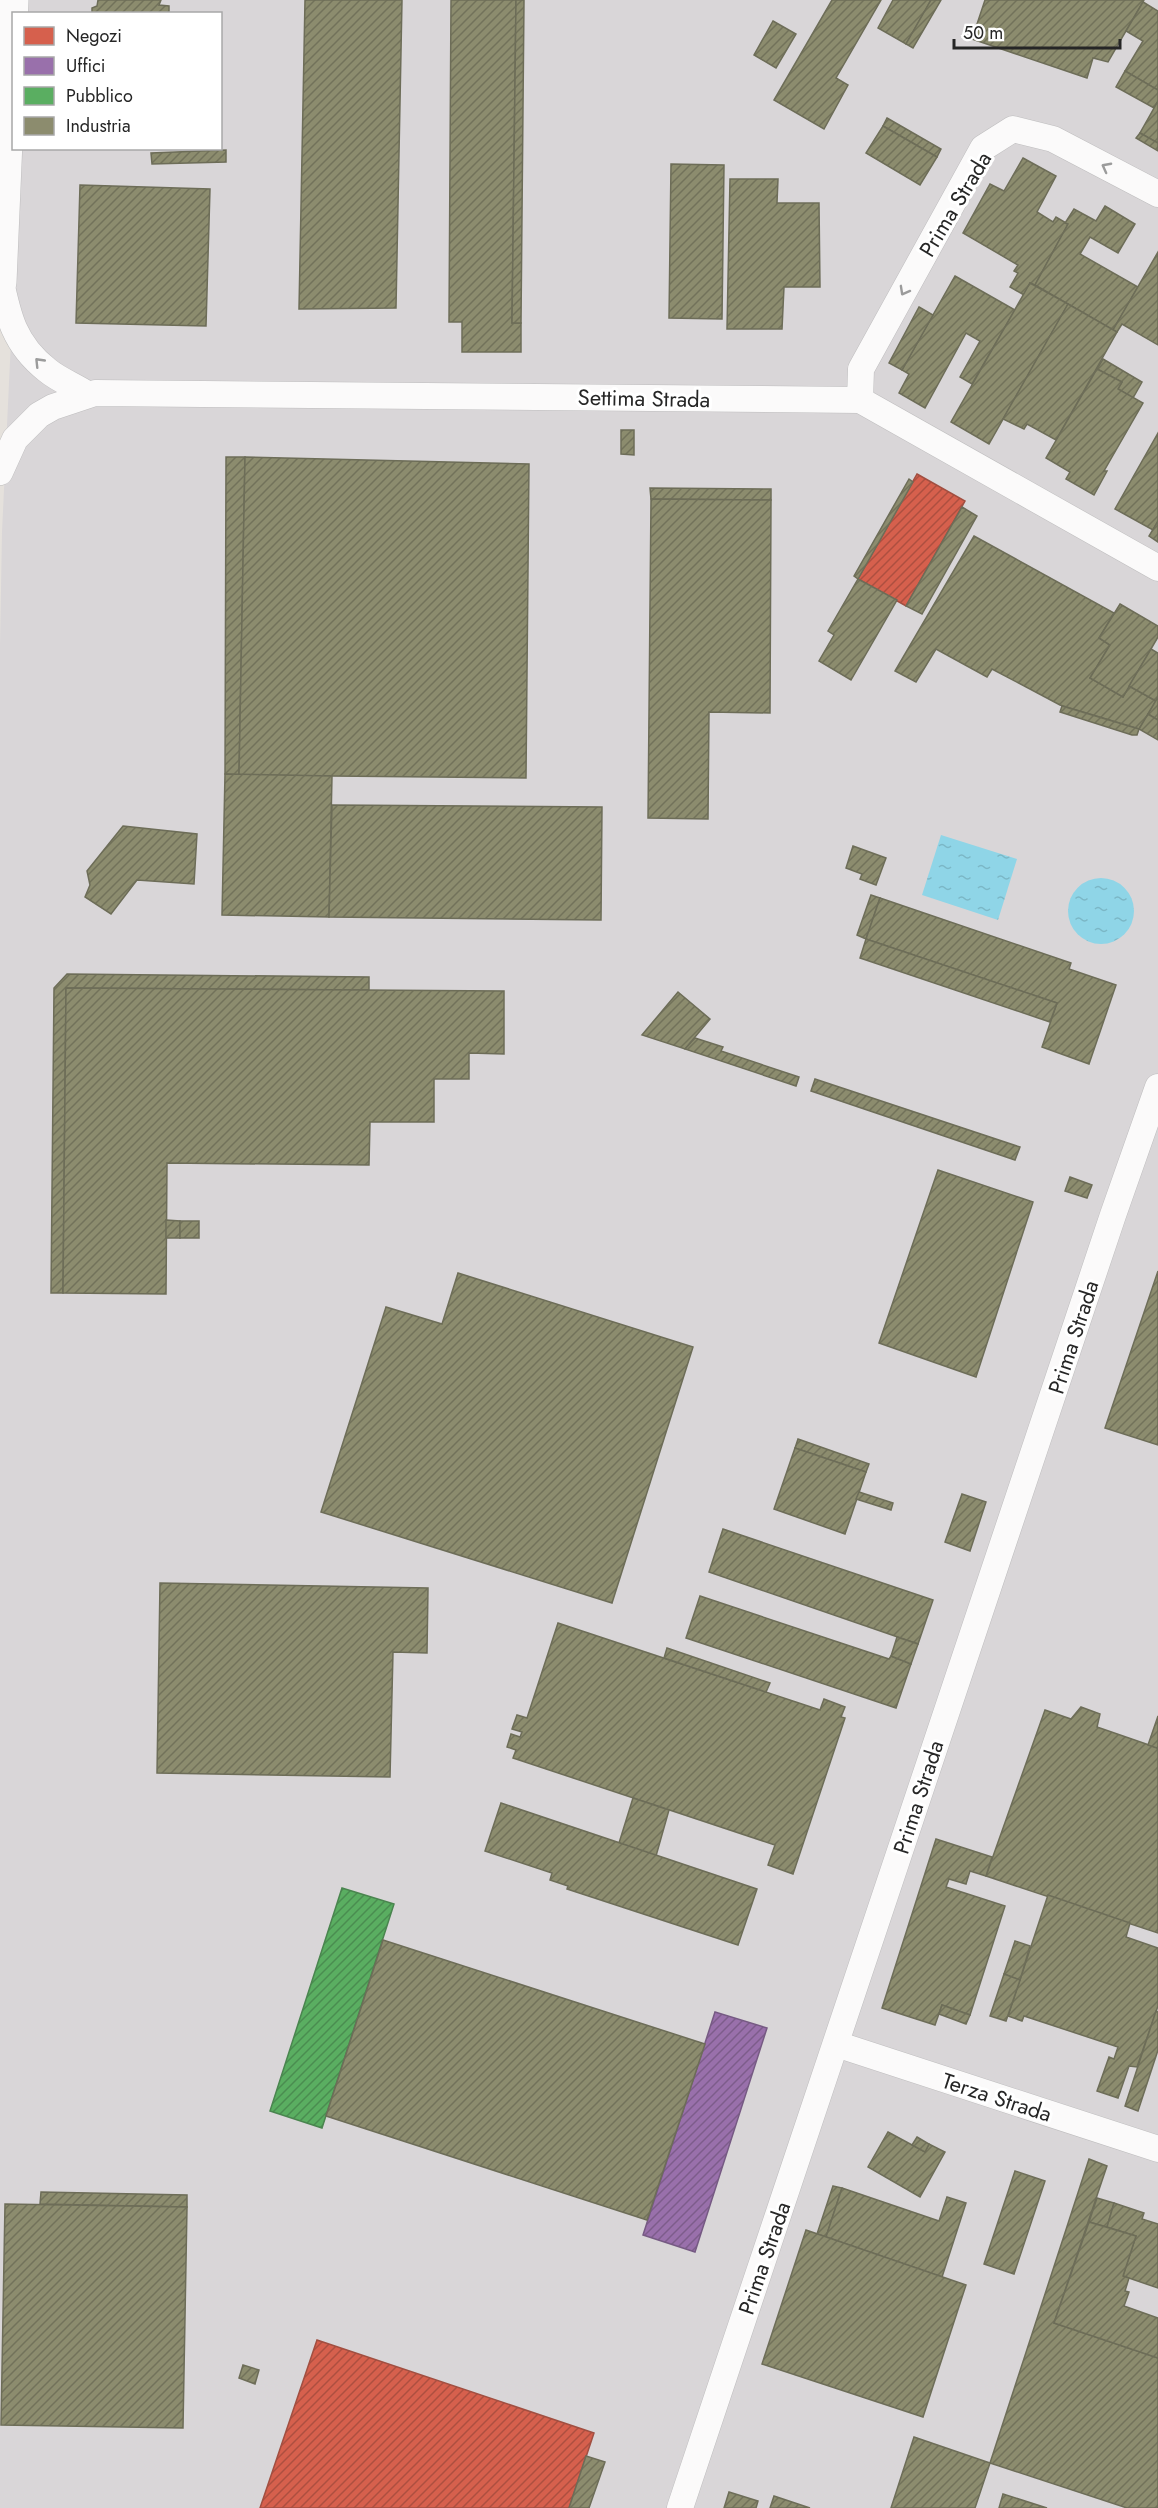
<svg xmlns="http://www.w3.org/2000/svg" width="1158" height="2508" font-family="Jost,sans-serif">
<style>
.industrial{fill:#d9d6d8}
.water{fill:url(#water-ripples)}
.shops{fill:url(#shops-hatch);stroke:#a14f41;stroke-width:1.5}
.offices{fill:url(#offices-hatch);stroke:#765a83;stroke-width:1.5}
.public{fill:url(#public-hatch);stroke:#4a854f;stroke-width:1.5}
.industry{fill:url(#industry-hatch);stroke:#6d6d58;stroke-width:1.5}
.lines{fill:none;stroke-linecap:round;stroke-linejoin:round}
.street-casing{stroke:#bebdbe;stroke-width:27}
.secondary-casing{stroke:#bebdbe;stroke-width:34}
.street{stroke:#fbfafa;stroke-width:26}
.secondary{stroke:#fbfafa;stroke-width:33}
.oneway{stroke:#9b9b9b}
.labels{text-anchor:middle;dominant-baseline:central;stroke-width:6;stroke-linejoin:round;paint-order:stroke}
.street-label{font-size:22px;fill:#262626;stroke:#fff}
</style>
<defs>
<pattern id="water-ripples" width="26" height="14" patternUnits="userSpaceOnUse" patternTransform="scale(1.5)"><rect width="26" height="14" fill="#8fd5e7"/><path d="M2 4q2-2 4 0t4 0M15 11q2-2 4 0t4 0" fill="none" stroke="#7bb7c6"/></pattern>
<pattern id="shops-hatch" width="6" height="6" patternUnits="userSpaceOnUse" patternTransform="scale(1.5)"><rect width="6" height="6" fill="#d6604d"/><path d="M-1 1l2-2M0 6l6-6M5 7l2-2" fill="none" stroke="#ad4f40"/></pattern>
<pattern id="offices-hatch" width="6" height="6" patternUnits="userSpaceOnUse" patternTransform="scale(1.5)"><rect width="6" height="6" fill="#9970ab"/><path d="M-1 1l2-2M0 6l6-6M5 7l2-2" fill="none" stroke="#7d5c8b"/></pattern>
<pattern id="public-hatch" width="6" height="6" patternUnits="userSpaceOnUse" patternTransform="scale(1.5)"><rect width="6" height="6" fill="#5aae61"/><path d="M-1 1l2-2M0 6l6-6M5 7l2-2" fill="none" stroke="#4a8d50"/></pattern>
<pattern id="industry-hatch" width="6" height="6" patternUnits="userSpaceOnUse" patternTransform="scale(1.5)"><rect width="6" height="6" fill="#8c8c6e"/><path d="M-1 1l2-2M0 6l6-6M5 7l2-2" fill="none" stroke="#72725a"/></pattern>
</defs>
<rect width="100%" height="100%" fill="#e5e1dc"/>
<path class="industrial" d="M27,0H1158V2508H0V646L2,532L20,149L220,148V14L27,13Z"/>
<g class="water">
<path d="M941,835L1017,859L998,920L922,895Z"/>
<circle cx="1101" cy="911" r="33"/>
</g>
<g class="shops">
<path d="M917,474L965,501L906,606L858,579Z"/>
<path d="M317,2340L594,2433L569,2508H260Z"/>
</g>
<path class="offices" d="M715,2012L767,2028L695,2252L643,2235Z"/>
<path class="public" d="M342,1888L394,1904L322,2128L270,2111Z"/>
<g class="industry">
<path d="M98,0H161L159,5L169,6V14H92V8L97,6Z"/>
<path d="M305,0H402L396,308L299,309Z"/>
<path d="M451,0H516L512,323H521V352H462V322H449Z"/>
<path d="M516,0H524L521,323H512Z"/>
<path d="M832,0H881L836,78L848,85L824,129L774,100Z"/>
<path d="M893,0H931L906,44L878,28Z"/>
<path d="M931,0H941L913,48L906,44Z"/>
<path d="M985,0H1144L1108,62L1093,58L1087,78L972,39Z"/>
<path d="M1143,2L1158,11V90L1125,71L1143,41L1126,31Z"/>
<path d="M773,21L796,34L776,68L754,55Z"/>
<path d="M1125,71L1158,90V101L1154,108L1116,87Z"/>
<path d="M1158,101V143L1140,133Z"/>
<path d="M887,118L941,149L937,157L883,126Z"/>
<path d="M883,126L937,157L920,185L866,153Z"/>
<path d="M1140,133L1158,143V151L1136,138Z"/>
<path d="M226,150V162L152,164L151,153Z"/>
<path d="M1023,158L1056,176L1037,212L1053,222L1056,217L1068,224L1035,285L1030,283L1024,295L1010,287L1018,273L1014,271L1018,265L963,233L990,184L1004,191Z"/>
<path d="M671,164L724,165L722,319L669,318Z"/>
<path d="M730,179H778L777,203H819L820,287H784L782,329H727Z"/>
<path d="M80,185L210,189L206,326L76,323Z"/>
<path d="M1105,206L1135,224L1118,253L1090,237L1080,254L1138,287L1113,330L1035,285L1068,224L1065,223L1074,209L1096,221Z"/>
<path d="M1158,252V345L1122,324L1117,332L1113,330Z"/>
<path d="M955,276L1015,310L972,384L960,377L980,341L966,333L925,408L899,393L909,374L902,370Z"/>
<path d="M1030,283L1068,304L989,444L951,422Z"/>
<path d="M1068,304L1117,332L1056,440L1027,424L1024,429L1003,419Z"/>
<path d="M919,307L933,315L902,370L889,363Z"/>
<path d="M1103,359L1142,382L1133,398L1118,389L1122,382L1097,369Z"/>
<path d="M1097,369L1122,382L1118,389L1143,403L1104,471H1107L1094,495L1066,479L1070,472L1046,458Z"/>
<path d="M621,430H634V455L621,454Z"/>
<path d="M1158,433V521L1153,530L1115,509Z"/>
<path d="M226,457H245L239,775L225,774Z"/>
<path d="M245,457L529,464L526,778L239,775Z"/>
<path d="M909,479L913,482L858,579L854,576Z"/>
<path d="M650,488L771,489V500L651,499Z"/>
<path d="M651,499L771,500L770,713L709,712L708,819L648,818Z"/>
<path d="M962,507L977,516L922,614L906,606Z"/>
<path d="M1158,521V542L1149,536Z"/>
<path d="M974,536L1114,613L1099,638L1110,645L1090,678L1123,697L1129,686L1156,701L1139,729L1060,705L992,669L987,677L936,649L916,682L895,671Z"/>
<path d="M858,579L897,600L851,680L819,661L834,635L828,631Z"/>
<path d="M1120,604L1158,626V637L1123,697L1090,678L1110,645L1099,638Z"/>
<path d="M1151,649L1158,653V697L1156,701L1129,686Z"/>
<path d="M1158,697V720L1148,714Z"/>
<path d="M1062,706L1139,729L1137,735H1132L1060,712Z"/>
<path d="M1148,714L1158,720V740L1139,729Z"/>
<path d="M225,774L332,776L329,917L222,915Z"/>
<path d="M332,805L602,807L601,920L329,917Z"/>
<path d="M123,826L197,834L194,884L137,880L111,914L85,897L90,885L87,871Z"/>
<path d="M853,846L886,858L876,885L860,879L862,874L846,868Z"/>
<path d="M871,895L880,898L866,939L857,935Z"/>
<path d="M880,898L1071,963L1069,969L1116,985L1089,1064L1042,1047L1057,1003L866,939Z"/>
<path d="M866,939L1057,1003L1050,1022L860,958Z"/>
<path d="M67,974L369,977V990L66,988L63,1293H51L54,988Z"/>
<path d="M66,988L504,991V1054L469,1053V1079H434V1122H370L369,1165L167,1163L166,1294L63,1293Z"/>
<path d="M678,992L710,1019L685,1049L642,1035Z"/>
<path d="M695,1038L723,1047L721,1051L799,1077L796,1086L685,1049Z"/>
<path d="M815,1079L1020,1147L1015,1160L811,1091Z"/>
<path d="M938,1170L1033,1202L976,1377L879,1343Z"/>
<path d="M1070,1177L1092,1185L1087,1198L1065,1191Z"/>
<path d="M166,1220L180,1221V1238H166Z"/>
<rect x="180" y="1221" width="19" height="17"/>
<path d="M1158,1271V1445L1105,1428Z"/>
<path d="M458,1273L693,1347L612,1603L321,1512L386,1307L442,1324Z"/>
<path d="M798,1439L869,1464L866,1472L795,1448Z"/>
<path d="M795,1448L866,1472L845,1534L774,1509Z"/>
<path d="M859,1492L893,1503L891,1510L856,1499Z"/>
<path d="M962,1494L986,1502L970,1551L945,1542Z"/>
<path d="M723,1529L933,1600L918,1644L709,1572Z"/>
<path d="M160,1583L428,1588L427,1653L393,1652L390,1777L157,1773Z"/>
<path d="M700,1596L889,1659L891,1656L911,1664L896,1708L686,1638Z"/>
<path d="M558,1623L820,1710L824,1699L845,1707L841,1717L845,1718L793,1874L768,1865L775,1845L513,1758L516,1750L507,1747L511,1734L520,1737L522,1732L512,1729L517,1715L527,1718Z"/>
<path d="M897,1637L918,1644L911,1664L891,1656Z"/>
<path d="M667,1648L770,1683L766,1692L664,1658Z"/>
<path d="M1081,1707L1100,1714L1097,1727L1158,1748V1933L986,1876L1045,1710L1071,1719Z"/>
<path d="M1158,1716V1746L1157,1748L1148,1745Z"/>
<path d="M633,1798L669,1810L656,1856L619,1843Z"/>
<path d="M501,1803L757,1889L738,1945L567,1889L568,1886L550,1880L552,1873L485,1851Z"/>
<path d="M936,1839L992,1857L986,1876L970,1871L966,1884L949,1879L946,1887L1005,1906L970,2015L942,2005L935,2025L882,2008Z"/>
<path d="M1048,1895L1130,1923L1126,1937L1158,1948V2006L1137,2067L1129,2066L1118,2098L1097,2091L1109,2057L1114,2059L1118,2047L1024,2016L1022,2021L1008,2016Z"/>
<path d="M383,1940L705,2044L647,2220L326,2116Z"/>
<path d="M1015,1941L1030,1946L1020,1980L1004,1974Z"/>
<path d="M1004,1974L1020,1980L1006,2021L990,2016Z"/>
<path d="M942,2005L970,2015L966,2024L939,2014Z"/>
<path d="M1156,2011L1158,2012V2050L1138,2111L1125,2106Z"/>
<path d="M888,2132L925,2152L929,2144L945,2152L920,2197L868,2167Z"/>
<path d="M917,2137L929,2144L925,2152L912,2145Z"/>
<path d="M1089,2159L1107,2166L1054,2323L1158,2358V2508H1127L990,2463Z"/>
<path d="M1015,2171L1045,2181L1014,2274L984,2264Z"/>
<path d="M833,2186L842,2188L826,2237L817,2234Z"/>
<path d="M842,2188L939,2221L947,2197L966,2203L942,2277L826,2237Z"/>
<path d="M41,2192L187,2195V2207L40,2204Z"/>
<path d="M1097,2198L1114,2203L1107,2227L1089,2222Z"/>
<path d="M1114,2203L1144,2213L1142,2219L1158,2224V2288L1123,2276L1136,2236L1107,2227Z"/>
<path d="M5,2204L187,2207L183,2428L1,2425Z"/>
<path d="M1089,2222L1136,2236L1123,2276L1129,2278L1125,2291L1129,2292L1124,2306L1158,2318V2358L1054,2323Z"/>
<path d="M806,2230L966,2285L923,2417L762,2364Z"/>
<path d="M243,2365L259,2370L255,2384L239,2378Z"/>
<path d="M914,2437L990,2463L975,2508H891Z"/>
<path d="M586,2456L605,2462L589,2508H569Z"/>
<path d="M729,2492L758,2501L756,2508H724Z"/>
<path d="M1003,2494L1047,2508H999Z"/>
<path d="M774,2496L810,2508H770Z"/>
</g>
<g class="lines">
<defs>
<g id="street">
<path d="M0,277C8,316 14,344 47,370C59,380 75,386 87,394"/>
<path d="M860,400L861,369L983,148L1013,129L1053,139L1158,194"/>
<path d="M0,472L15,439L39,415L53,407L95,393L860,400L1158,568"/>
<path d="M836,2044L1158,2149"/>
<path d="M680,2508L1113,1215L1158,1087"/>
</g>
<path id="secondary" d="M0,282L12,0"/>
</defs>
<use href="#street" class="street-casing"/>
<use href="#secondary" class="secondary-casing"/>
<use href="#street" class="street"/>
<use href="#secondary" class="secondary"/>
</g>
<defs><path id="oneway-chevron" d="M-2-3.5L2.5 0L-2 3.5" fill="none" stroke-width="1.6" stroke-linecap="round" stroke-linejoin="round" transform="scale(1.5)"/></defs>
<g class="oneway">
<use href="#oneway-chevron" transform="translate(1106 167) rotate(-152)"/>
<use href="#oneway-chevron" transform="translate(904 291) rotate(119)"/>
<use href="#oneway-chevron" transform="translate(39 362) rotate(-134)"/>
</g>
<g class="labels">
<g class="street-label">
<text transform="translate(955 204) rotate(-59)">Prima Strada</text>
<text transform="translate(644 398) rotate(1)">Settima Strada</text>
<text transform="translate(1073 1337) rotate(-72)">Prima Strada</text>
<text transform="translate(918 1797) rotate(-72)">Prima Strada</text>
<text transform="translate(997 2097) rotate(18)">Terza Strada</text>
<text transform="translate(764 2258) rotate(-71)">Prima Strada</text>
</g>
</g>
<rect x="12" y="12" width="210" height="138" fill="#ffffff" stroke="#a8a8a8" stroke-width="1.5"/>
<rect x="24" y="27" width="30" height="18" fill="#d6604d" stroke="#a8a8a8" stroke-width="1.5"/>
<text x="66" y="42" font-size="18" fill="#262626">Negozi</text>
<rect x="24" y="57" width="30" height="18" fill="#9970ab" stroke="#a8a8a8" stroke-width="1.5"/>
<text x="66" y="72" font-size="18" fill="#262626">Uffici</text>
<rect x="24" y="87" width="30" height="18" fill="#5aae61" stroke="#a8a8a8" stroke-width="1.5"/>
<text x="66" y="102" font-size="18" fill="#262626">Pubblico</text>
<rect x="24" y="117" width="30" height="18" fill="#8c8c6e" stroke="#a8a8a8" stroke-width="1.5"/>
<text x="66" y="132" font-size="18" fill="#262626">Industria</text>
<path d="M954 39v9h166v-9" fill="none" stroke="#262626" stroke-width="3"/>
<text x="963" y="39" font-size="18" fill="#262626" stroke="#ffffff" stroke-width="4.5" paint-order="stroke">50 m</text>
</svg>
